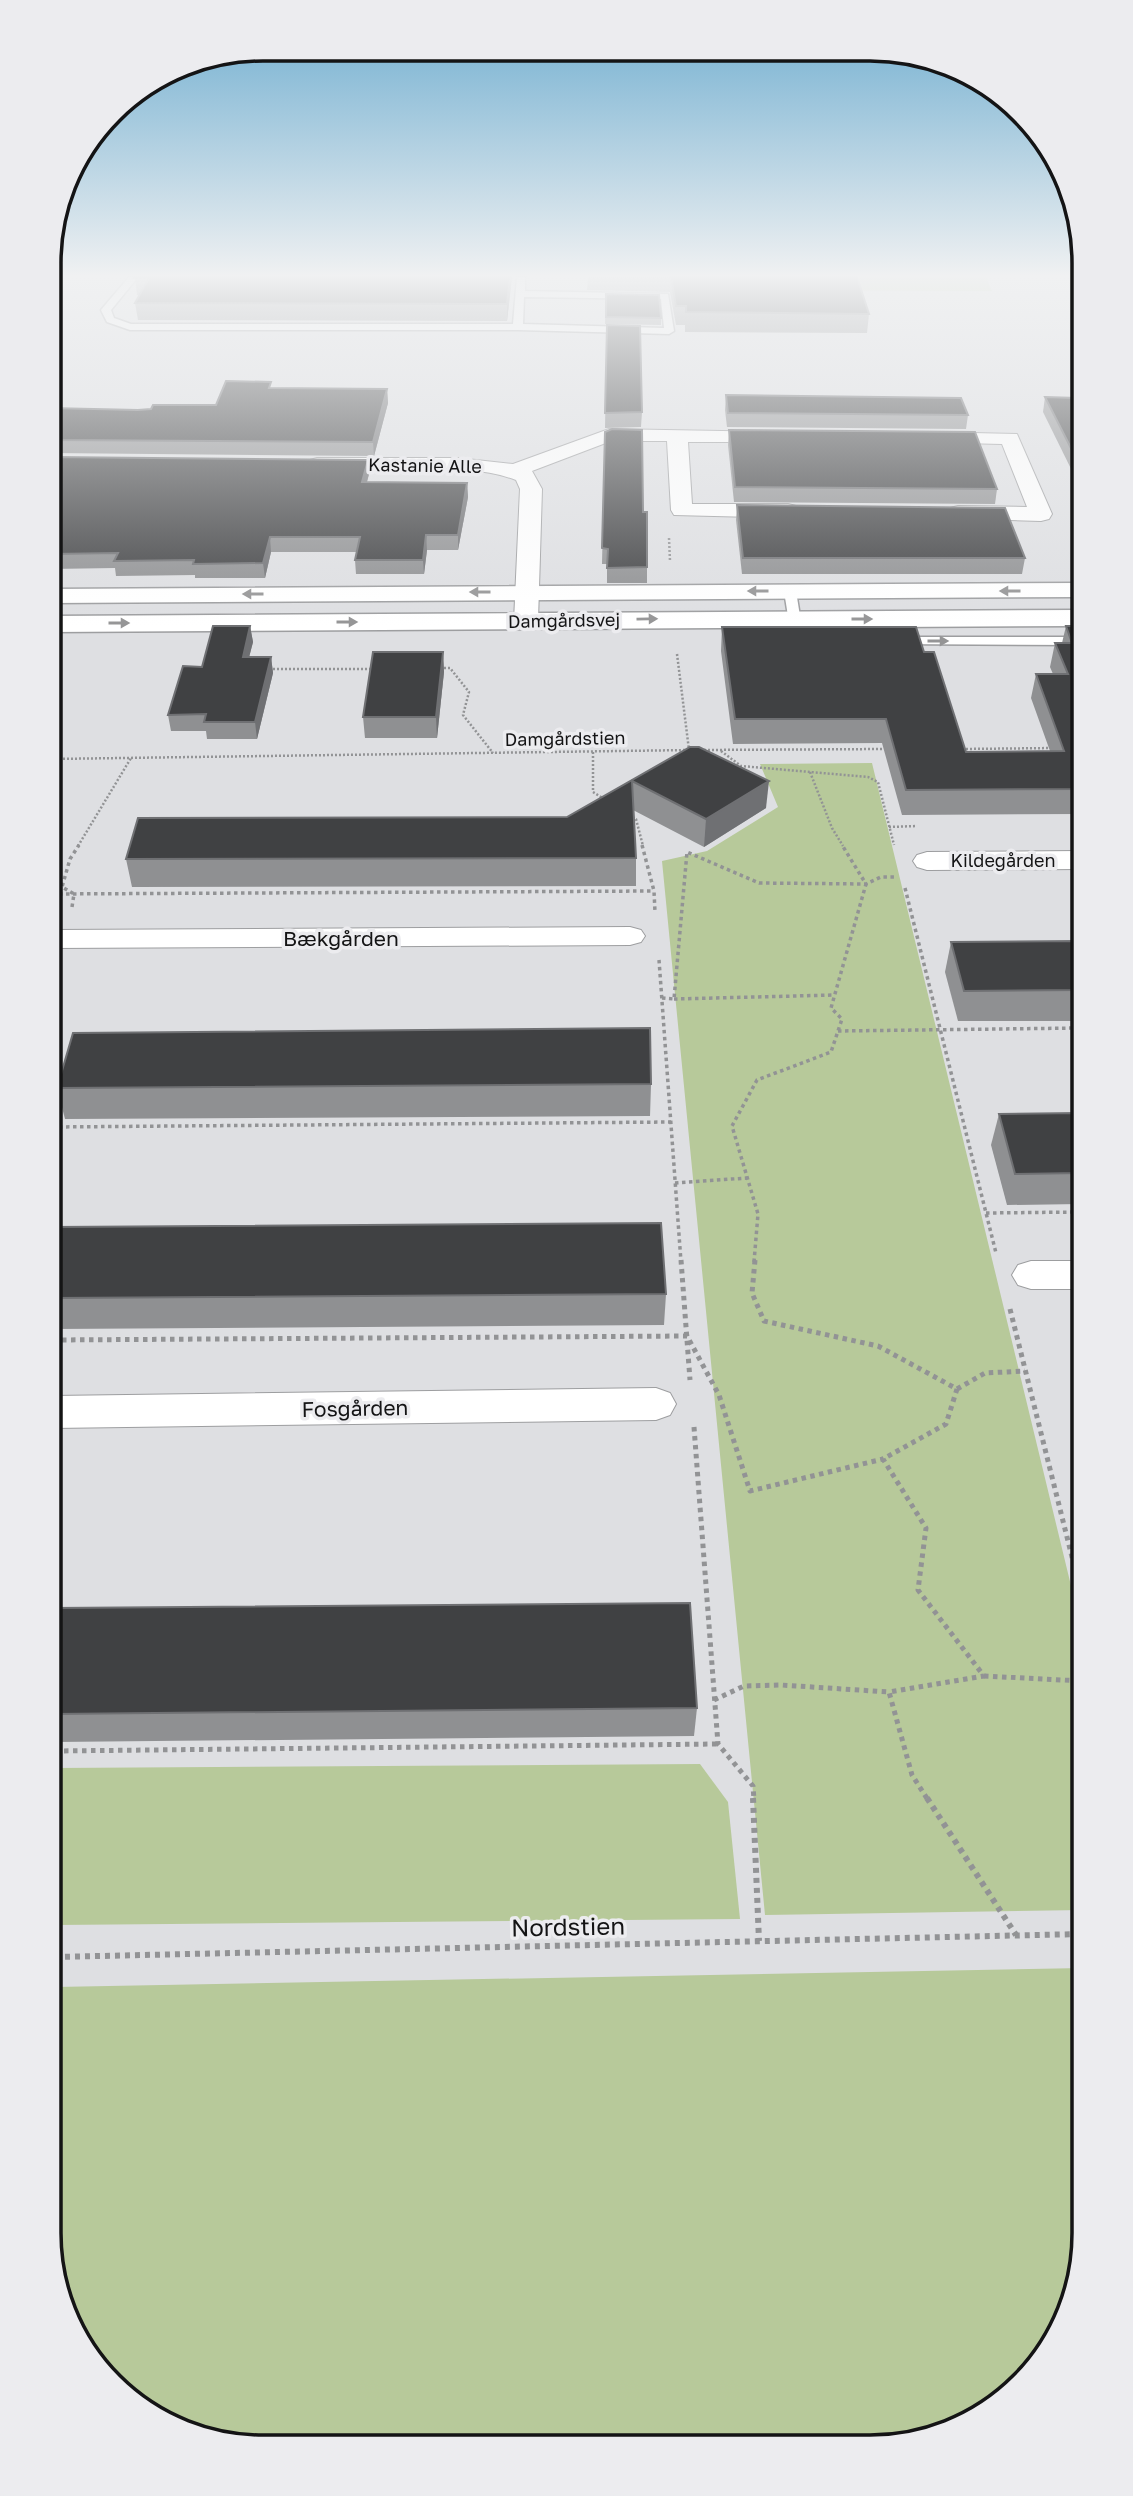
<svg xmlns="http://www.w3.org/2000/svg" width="1133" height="2496" font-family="'Golos Text',sans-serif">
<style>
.green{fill:#b7c99a}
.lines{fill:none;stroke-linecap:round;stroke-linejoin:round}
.service-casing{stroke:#9d9ea0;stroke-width:3}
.minor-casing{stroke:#9d9ea0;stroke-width:2}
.tertiary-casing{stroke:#9d9ea0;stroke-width:3}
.path-far3{stroke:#929395;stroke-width:2.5;stroke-dasharray:2 2;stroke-linecap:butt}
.path-far2{stroke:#929395;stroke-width:3.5;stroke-dasharray:3.5 3.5;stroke-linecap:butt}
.path-far1{stroke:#929395;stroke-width:5;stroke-dasharray:4.5 4.5;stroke-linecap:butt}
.path{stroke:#929395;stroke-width:6;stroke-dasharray:5 5;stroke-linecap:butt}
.service{fill:#fff;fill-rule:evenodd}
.minor{fill:#fff;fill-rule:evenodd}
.tertiary{fill:#fff;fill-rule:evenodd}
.wall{fill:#8f9092}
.shaded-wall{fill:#6f7073}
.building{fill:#404143;stroke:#6f7073;stroke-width:2}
.oneway{fill:#959596}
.labels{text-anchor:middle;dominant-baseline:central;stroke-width:7;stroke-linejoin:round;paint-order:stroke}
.far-street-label{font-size:18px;fill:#141415;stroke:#ececef}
.street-label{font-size:21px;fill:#141415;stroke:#ececef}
.near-street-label{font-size:24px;fill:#141415;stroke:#ececef}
.rim{fill:none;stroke:#141415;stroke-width:3.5}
</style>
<rect width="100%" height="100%" fill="#dedfe2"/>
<g class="green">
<path d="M643,277H986L992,291L644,290Z"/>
<path d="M872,763L1081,1627L1082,1910L765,1915L662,861L707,851L778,807L760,764Z"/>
<path d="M700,1764L728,1802L740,1919L55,1925V1768Z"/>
<path d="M1083,1968L1084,2247L1068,2314L1031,2374L988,2411L926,2440L222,2443L122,2394L78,2340L56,2289L55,1987Z"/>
</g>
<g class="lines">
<defs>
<g id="service">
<path d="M129,277H138L111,310L114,318L131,324H513L517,277H525V291L668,294L674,331L669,334L518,330H130L107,322L101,310ZM524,297L661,299L664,328L523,324Z"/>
<path d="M790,587L796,591L803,635L797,639L791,635L784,591Z"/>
<path d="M895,637H1078V645L890,644V638Z"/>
</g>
<g id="minor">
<path d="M609,429L786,432L789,436L786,440L779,442H688L692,504H788L796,506L799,511L796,516L788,518L674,515L671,510L667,441H611L532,471L542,489L538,621L534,626L526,628L518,626L514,621L520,489L516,480C467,461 372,470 317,470L310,468L307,464L310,460L317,458H458L513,464Z"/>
<path d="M928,432L1017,434L1052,514L1049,519L1041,521L950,518L947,513L950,508L958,506L1027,507L1002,444L921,442L918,438L921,434Z"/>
<path d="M1079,851V869L927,870L917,867L913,861L917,855L927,852Z"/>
<path d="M630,927L641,930L645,936L641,942L630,945L52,948V930Z"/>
<path d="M1031,1261H1080V1289H1031L1018,1285L1012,1275L1018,1265Z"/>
<path d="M656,1388L670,1393L676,1404L670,1415L656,1420L53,1428V1396Z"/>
</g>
<g id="tertiary">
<path d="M1078,583V597L51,603V589Z"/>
<path d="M1078,610V626L51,632V616Z"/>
</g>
</defs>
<use href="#service" class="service-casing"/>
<use href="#minor" class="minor-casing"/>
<use href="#tertiary" class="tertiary-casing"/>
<g class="path-far3">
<path d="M669,538L670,561"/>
<path d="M677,654L689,750"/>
<path d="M440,668H450L469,692L463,715L493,753"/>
<path d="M269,669H376"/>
<path d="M962,749L1055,748"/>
<path d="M700,750L887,749"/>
<path d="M721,751L741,766L868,777L878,782L894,845"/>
<path d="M593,752V792L604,799"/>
<path d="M51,759L691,750"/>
<path d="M810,772L832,828L843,846"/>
<path d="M629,815L636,819L643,846"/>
<path d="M889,827L917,826"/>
<path d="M78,846L131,758"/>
</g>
<g class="path-far2">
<path d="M642,845L654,891L655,912"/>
<path d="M905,888L996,1253"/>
<path d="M52,894L654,891"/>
<path d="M72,907L74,894L62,887L70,859L79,845"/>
<path d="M659,960L681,1262"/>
<path d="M52,996L58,974"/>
<path d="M662,998L674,999L687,852L759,883L866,884L881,877H894"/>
<path d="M674,999L835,995"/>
<path d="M838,1031L1079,1028"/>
<path d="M52,1127L671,1122"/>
<path d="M675,1183L747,1178"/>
<path d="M986,1213L1080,1212"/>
<path d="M754,1262L758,1214L732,1126L757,1080L831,1052L842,1019L831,1008L866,884L842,845"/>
</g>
<g class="path-far1">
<path d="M681,1260L690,1380"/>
<path d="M755,1260L752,1293L764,1321L878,1346L957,1389L946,1424L883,1459L926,1528L918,1590L984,1676L889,1692L912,1775L928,1800"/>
<path d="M1010,1309L1081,1593"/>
<path d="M53,1340L687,1336L719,1395L750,1491L883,1459"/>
<path d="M957,1389L985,1373L1025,1371"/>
<path d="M694,1427L718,1744L753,1786L754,1800"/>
<path d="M984,1676L1082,1681"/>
<path d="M714,1700L744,1686L781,1685L889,1692"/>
<path d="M55,1751L718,1744"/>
</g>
<g class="path">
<path d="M753,1798L759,1941"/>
<path d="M927,1798L1016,1935"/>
<path d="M55,1957L1082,1934"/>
</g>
<use href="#service" class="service"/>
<use href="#minor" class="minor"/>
<use href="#tertiary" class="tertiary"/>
</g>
<g class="wall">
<path d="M135,277H512L507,321L138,320L135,303L140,295H137Z"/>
<path d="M588,277H857L869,314L867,333L685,332V325H676L670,292L587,290Z"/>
<path d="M606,294L661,318V325L605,324Z"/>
<path d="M607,325L642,412L641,427L605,428Z"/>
<path d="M272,388L387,389L388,403L374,456L50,453V408L138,410L216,405Z"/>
<path d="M726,395L968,415L966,429L727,427L725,410Z"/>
<path d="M1045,397L1077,398L1078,483L1043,412Z"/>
<path d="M729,430L997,489L995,504L734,502L728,445Z"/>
<path d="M605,432L643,512L647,567V583H607V564H602Z"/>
<path d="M50,457L368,460L369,474L367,482L467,483L468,497L458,550H427L424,574H356L355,560L357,552H271L265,578H195V575L116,576L115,568L51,569Z"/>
<path d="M737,505L1025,558L1022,574H742L736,520Z"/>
<path d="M250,626L253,642L249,657H271L273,673L257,739H207L206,731H171L168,715L202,667Z"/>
<path d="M1066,626H1078L1079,814L902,815L882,743L733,744L721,651L722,627L924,652L966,752L1050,751L1031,698L1036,674H1053L1050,667L1055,643H1062Z"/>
<path d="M443,652L444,672L437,738H365L363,717Z"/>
<path d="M690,747L766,808L704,847L633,810L636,858V886L132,887L126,859L567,817Z"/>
<path d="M1079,941V1021H958L945,972L951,942Z"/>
<path d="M651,1084L650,1116L65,1119L57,1088Z"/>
<path d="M1080,1113V1204L1007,1205L991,1145L999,1114Z"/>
<path d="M53,1227L666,1294L664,1325L53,1329Z"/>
<path d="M54,1608L697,1708L694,1736L55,1742Z"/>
</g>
<g class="shaded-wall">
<path d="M510,277H512L507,321V304Z"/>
<path d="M387,389L388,403L374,456L373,442Z"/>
<path d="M368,460L369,474L363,496L362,482Z"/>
<path d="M467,483L468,497L458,550V535Z"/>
<path d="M426,535L427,550L424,574L423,560Z"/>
<path d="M270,537L271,552L265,578L263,563Z"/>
<path d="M250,626L253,642L245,673L243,657Z"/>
<path d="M443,652L444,672L437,738L436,717Z"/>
<path d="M271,657L273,673L257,739L255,722Z"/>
<path d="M769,781L766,808L704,847L706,819Z"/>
</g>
<g class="building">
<path d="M135,277H510L507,304L135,303L149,278H134Z"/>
<path d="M671,277H857L869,314L686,312V306H676Z"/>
<path d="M606,294L659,295L661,318L606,317Z"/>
<path d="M607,325L640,326L642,412L605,413Z"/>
<path d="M226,381L271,382L269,388L387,389L373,442L50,440V408L138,410L151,409L153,405H216Z"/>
<path d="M726,395L961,398L968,415L728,413Z"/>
<path d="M1045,397L1077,398V461L1076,458Z"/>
<path d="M612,429L642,430L643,512H647V567L607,568L608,549L602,548L605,432Z"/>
<path d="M729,430L975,432L997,489L735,487Z"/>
<path d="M50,457L368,460L362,482L467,483L458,535H426L423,560H355L360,537H270L263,563L193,564L194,560L114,561L118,553L51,554Z"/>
<path d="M737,505L1005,508L1025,558H743Z"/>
<path d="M213,626H250L243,657H271L255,722H204L206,714L168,715L183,666L202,667Z"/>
<path d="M1066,626H1078L1079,789L906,790L886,719H735L722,627H916L924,652H934L966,752L1064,751L1036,674H1068L1055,643H1072Z"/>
<path d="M373,652H443L436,717H363Z"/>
<path d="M690,747H699L769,781L706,819L632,781L636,858L126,859L138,818L567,817Z"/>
<path d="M1079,941V990L964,991L951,942Z"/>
<path d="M650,1028L651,1084L57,1088L73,1033Z"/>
<path d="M1080,1113V1173L1015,1174L999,1114Z"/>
<path d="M661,1223L666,1294L53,1298V1227Z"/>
<path d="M690,1603L697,1708L54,1714V1608Z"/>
</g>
<defs><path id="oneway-solid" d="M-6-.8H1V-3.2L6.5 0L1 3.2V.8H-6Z" transform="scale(1.75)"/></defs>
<g class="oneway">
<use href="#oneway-solid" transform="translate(758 591) rotate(180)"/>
<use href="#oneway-solid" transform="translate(1010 591) rotate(180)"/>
<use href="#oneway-solid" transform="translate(480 592) rotate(180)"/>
<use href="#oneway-solid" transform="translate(253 594) rotate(180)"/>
<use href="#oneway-solid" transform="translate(647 619) rotate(-1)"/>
<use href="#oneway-solid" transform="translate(862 619)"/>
<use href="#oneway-solid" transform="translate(347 622)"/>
<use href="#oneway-solid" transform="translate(119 623)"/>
<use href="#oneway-solid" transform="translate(938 641)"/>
</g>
<linearGradient id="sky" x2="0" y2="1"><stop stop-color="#6caccf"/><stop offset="0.44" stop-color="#f0f1f2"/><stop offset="1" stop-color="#f0f1f2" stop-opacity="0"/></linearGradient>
<rect width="1133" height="626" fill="url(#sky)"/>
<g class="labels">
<g class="far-street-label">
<text transform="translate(425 465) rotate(1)">Kastanie Alle</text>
<text transform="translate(564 620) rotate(-1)">Damgårdsvej</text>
<text transform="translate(565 738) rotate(-1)">Damgårdstien</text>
<text x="1003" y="860">Kildegården</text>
</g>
<g class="street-label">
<text x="341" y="938">Bækgården</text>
<text transform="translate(355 1408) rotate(-1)">Fosgården</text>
</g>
<g class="near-street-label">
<text transform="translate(568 1926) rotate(-1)">Nordstien</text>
</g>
</g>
<path d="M0 0H1133V2496H0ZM263 61H870A202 202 0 0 1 1072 263V2233A202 202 0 0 1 870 2435H263A202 202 0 0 1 61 2233V263A202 202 0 0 1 263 61Z" fill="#ececef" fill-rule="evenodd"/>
<path class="rim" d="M263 61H870A202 202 0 0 1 1072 263V2233A202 202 0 0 1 870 2435H263A202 202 0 0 1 61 2233V263A202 202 0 0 1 263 61Z"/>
</svg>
